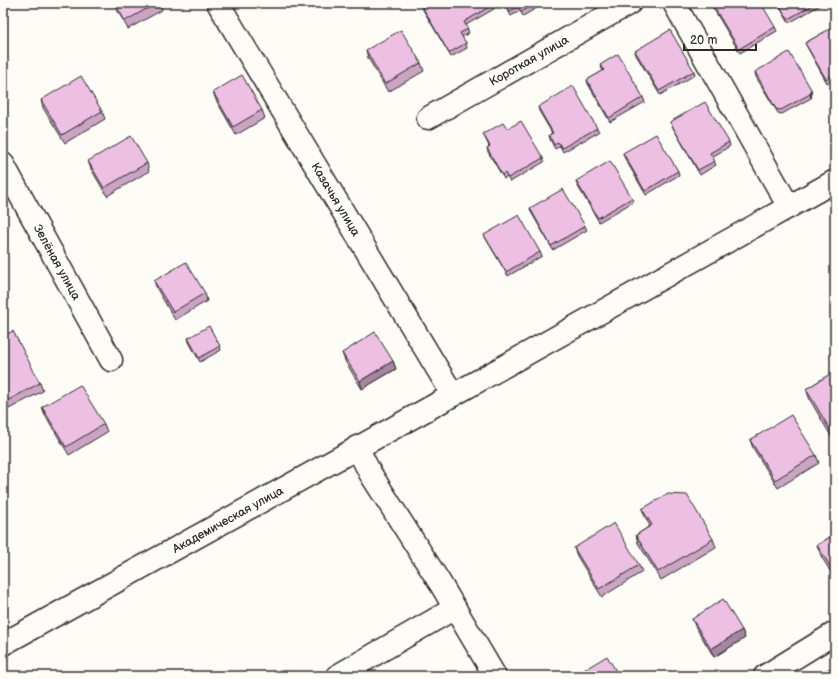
<svg xmlns="http://www.w3.org/2000/svg" width="838" height="679" font-family="'Balsamiq Sans',sans-serif">
<style>
.lines{fill:none;stroke-linecap:round;stroke-linejoin:round}
.minor-casing{stroke:#2b2b2b;stroke-width:25}
.minor{stroke:#fdfcf7;stroke-width:22}
.wall{fill:#cba4c3;stroke:#2b2b2b}
.shaded-wall{fill:#a5869f;stroke:#2b2b2b}
.building{fill:#ecbfe3;stroke:#2b2b2b}
.labels{text-anchor:middle;dominant-baseline:central;stroke-width:3;stroke-linejoin:round;paint-order:stroke}
.street-label{font-size:12px;fill:#2b2b2b;stroke:#fdfcf7}
</style>
<rect width="100%" height="100%" fill="#fdfcf7"/>
<filter id="ink" filterUnits="userSpaceOnUse"><feTurbulence type="fractalNoise" baseFrequency=".025" numOctaves="2"/><feDisplacementMap in="SourceGraphic" scale="8" xChannelSelector="R" yChannelSelector="G"/><feConvolveMatrix kernelMatrix="1 2 1 2 8 2 1 2 1" color-interpolation-filters="sRGB"/></filter>
<g filter="url(#ink)">
<g class="lines">
<defs>
<g id="minor">
<path id="s1" d="M218,3L453,395"/>
<path d="M674,3L789,207"/>
<path id="s2" d="M428,118L630,3"/>
<path id="s3" d="M3,164L111,360"/>
<path d="M357,447L370,473L440,583L495,676"/>
<path id="s4" d="M3,644L453,395L835,181"/>
<path d="M337,676L455,608"/>
<path d="M765,676L835,633"/>
</g>
</defs>
<use href="#minor" class="minor-casing"/>
<use href="#minor" class="minor"/>
</g>
<g class="wall">
<path d="M113,3H160L162,10L128,29Z"/>
<path d="M357,3H366L360,7Z"/>
<path d="M419,3H491L494,9L466,25L469,33L462,37L466,43L467,48L451,57Z"/>
<path d="M504,3H539L540,6L523,16L520,11L511,16Z"/>
<path d="M777,3H824L789,23Z"/>
<path d="M712,4L775,27L777,31L740,53L713,8Z"/>
<path d="M835,26V84L832,80L827,83L807,47L805,43Z"/>
<path d="M366,50L421,63L424,71L388,92L368,58Z"/>
<path d="M635,51L694,71L695,75L660,95L636,55Z"/>
<path d="M600,65L643,97L645,102L610,122L588,84L587,80L603,71Z"/>
<path d="M755,72L812,93L811,98L782,114L778,113L756,77Z"/>
<path d="M213,92L262,110L265,118L236,135L216,100Z"/>
<path d="M41,100L102,111L105,119L65,143L43,108Z"/>
<path d="M538,107L597,128L599,132L563,152L560,146L555,149L550,139L549,135L552,133L539,111Z"/>
<path d="M670,122L729,142L730,146L712,157L716,165L700,175L672,126Z"/>
<path d="M507,129L543,158L544,162L510,182L507,177L504,179L488,152L487,148L489,146L483,134Z"/>
<path d="M623,153L678,171L679,175L646,195L624,157Z"/>
<path d="M88,161L147,163L149,171L107,196L91,169Z"/>
<path d="M576,181L632,198L633,202L599,222L577,185Z"/>
<path d="M530,208L585,226L587,230L553,250L531,212Z"/>
<path d="M484,235L540,252L542,256L508,276L486,239Z"/>
<path d="M154,281L205,293L207,301L175,320L157,289Z"/>
<path d="M3,336L40,383L43,391L5,411L3,406Z"/>
<path d="M188,338L220,346L221,350L200,362L189,342Z"/>
<path d="M342,353L393,361L396,369L362,389L345,361Z"/>
<path d="M835,371V443L810,400L806,389Z"/>
<path d="M42,407L104,424L107,432L69,455L45,415Z"/>
<path d="M750,440L816,455L819,463L778,488L753,448Z"/>
<path d="M642,509L713,539L716,547L661,580L638,543L636,535L650,526L645,517Z"/>
<path d="M835,534V579L821,556L817,545Z"/>
<path d="M574,548L639,565L642,572L602,597L577,556Z"/>
<path d="M692,619L742,630L745,638L714,657L695,626Z"/>
</g>
<g class="shaded-wall">
<path d="M811,89L812,93L811,98L810,94Z"/>
<path d="M393,361L396,369L362,389L360,381Z"/>
<path d="M742,630L745,638L714,657L711,649Z"/>
</g>
<g class="building">
<path d="M115,3H157L125,21Z"/>
<path d="M420,3H491L492,5L464,22L468,29L460,33L466,43L449,53Z"/>
<path d="M505,3H537L521,12L518,7L510,11Z"/>
<path d="M713,3H761L775,27L739,49L712,4Z"/>
<path d="M778,3H816L788,19Z"/>
<path d="M835,26V79L834,80L831,76L826,79L805,43Z"/>
<path d="M401,30L421,63L385,84L366,50Z"/>
<path d="M670,30L694,71L659,91L635,51Z"/>
<path d="M789,52L811,89L810,94L781,110L776,109L755,72Z"/>
<path d="M618,54L643,97L609,118L587,80L604,70L600,65Z"/>
<path d="M242,75L262,110L233,127L213,92Z"/>
<path d="M81,76L102,111L62,135L41,100Z"/>
<path d="M573,86L597,128L562,148L558,142L554,145L549,135L553,133L538,107Z"/>
<path d="M705,102L729,142L710,153L715,161L698,170L670,122Z"/>
<path d="M521,121L543,158L508,178L505,173L502,175L487,148L490,146L483,134L503,123L507,129Z"/>
<path d="M656,134L678,171L645,191L623,153Z"/>
<path d="M131,136L147,163L104,188L88,161Z"/>
<path d="M610,161L632,198L598,218L576,181Z"/>
<path d="M563,189L585,226L551,246L530,208Z"/>
<path d="M519,215L540,252L506,272L484,235Z"/>
<path d="M186,262L205,293L173,312L154,281Z"/>
<path d="M209,326L220,346L199,358L188,338Z"/>
<path d="M13,331L40,383L3,403V336Z"/>
<path d="M375,332L393,361L360,381L342,353Z"/>
<path d="M835,371V438L806,389Z"/>
<path d="M80,385L104,424L66,447L42,407Z"/>
<path d="M791,415L816,455L775,480L750,440Z"/>
<path d="M668,494L687,495L713,539L658,572L636,535L652,525L642,509Z"/>
<path d="M614,523L639,565L599,589L574,548Z"/>
<path d="M835,534V569L833,571L817,545Z"/>
<path d="M723,599L742,630L711,649L692,619Z"/>
<path d="M607,656L619,676H574Z"/>
<path d="M835,665V676H817Z"/>
<path d="M431,672L433,676H423Z"/>
</g>
</g>
<g class="labels">
<g class="street-label">
<text stroke="none"><textPath href="#s2" startOffset="116">Короткая улица</textPath></text>
<text stroke="none"><textPath href="#s1" startOffset="229">Казачья улица</textPath></text>
<text stroke="none"><textPath href="#s3" startOffset="112">Зелёная улица</textPath></text>
<text stroke="none"><textPath href="#s4" startOffset="257">Академическая улица</textPath></text>
</g>
</g>
<rect width="838" height="679" fill="none" stroke="#fdfcf7" stroke-width="16"/>
<rect x="8" y="8" width="822" height="663" fill="none" stroke="#2b2b2b" stroke-width="1.5" filter="url(#ink)"/>
<path d="M684 44v6h72v-6" fill="none" stroke="#2b2b2b" stroke-width="2"/>
<text x="690" y="44" font-size="12" fill="#2b2b2b" stroke="#fdfcf7" stroke-width="3" paint-order="stroke">20 m</text>
</svg>
